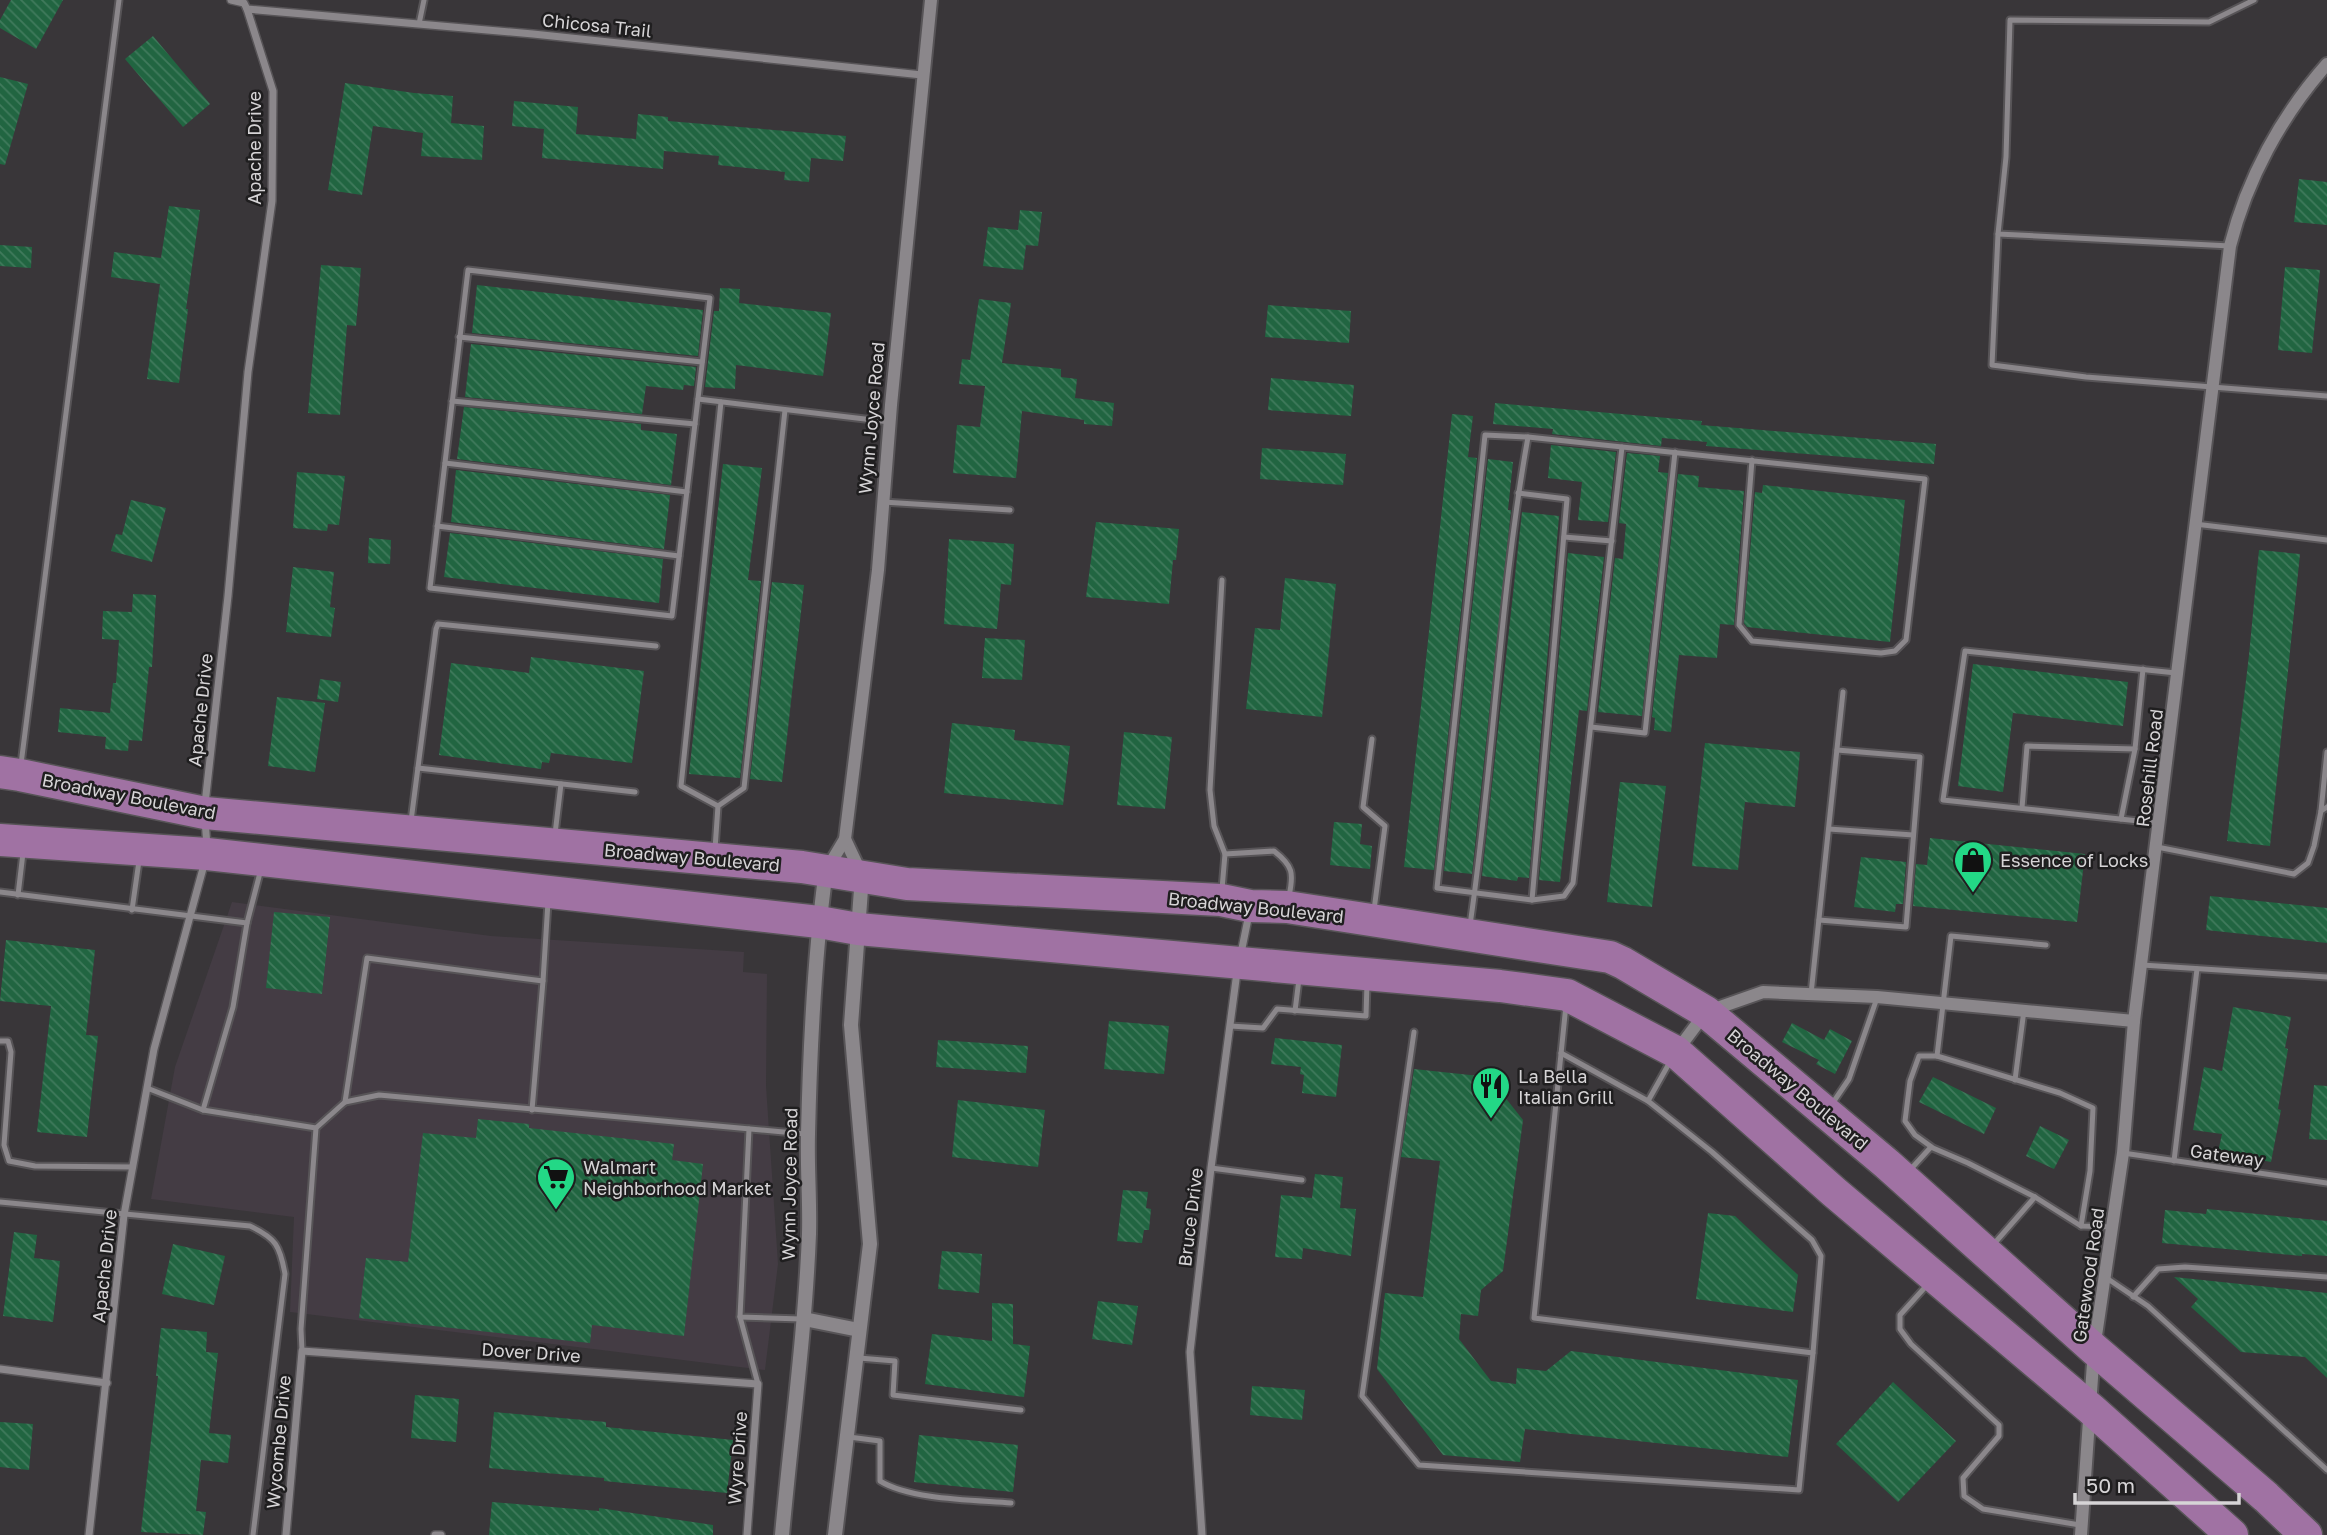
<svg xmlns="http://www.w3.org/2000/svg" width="2327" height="1535" font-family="'Golos Text',sans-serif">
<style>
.built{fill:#443c44}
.building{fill:url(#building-back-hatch)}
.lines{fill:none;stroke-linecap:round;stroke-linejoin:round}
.service-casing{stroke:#575457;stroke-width:9}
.minor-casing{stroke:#575457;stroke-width:10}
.tertiary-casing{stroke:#575457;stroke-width:16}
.secondary-casing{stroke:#575457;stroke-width:18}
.primary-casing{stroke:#575457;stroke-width:35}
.service{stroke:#8b878b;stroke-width:5}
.minor{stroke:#8b878b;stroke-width:7}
.tertiary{stroke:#8b878b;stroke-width:12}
.secondary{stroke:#8b878b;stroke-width:14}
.primary{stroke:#a072a3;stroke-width:32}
.labels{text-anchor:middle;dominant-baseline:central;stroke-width:5;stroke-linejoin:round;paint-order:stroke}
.street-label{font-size:18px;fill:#d6d4d6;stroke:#1f1e1f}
.poi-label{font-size:18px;fill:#d6d4d6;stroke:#1f1e1f;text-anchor:start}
</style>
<defs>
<pattern id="building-back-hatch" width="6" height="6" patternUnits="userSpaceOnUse" patternTransform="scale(1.75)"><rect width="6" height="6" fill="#216541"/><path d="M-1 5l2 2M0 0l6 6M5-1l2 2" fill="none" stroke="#407a5c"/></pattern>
</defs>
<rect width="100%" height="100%" fill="#393639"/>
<path class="built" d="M232,902L491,936L744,952L743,972L767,974L766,1086L778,1264L765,1370L290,1312L294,1217L151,1199L175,1067Z"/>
<g class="building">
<path d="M11,0H63L36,49L0,28V20Z"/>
<path d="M153,36L210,104L183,127L125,59Z"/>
<path d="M0,77L28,84L5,165L0,164Z"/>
<path d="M345,83L414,93L453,96L451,123L484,126L482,160L421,156L423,133L373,126L362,195L328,190Z"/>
<path d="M514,101L578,107L576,134L636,139L638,114L668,117V121L846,136L843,161L811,158L809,182L784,180L785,172L718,165L719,156L664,151L663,169L542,158L544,129L512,126Z"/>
<path d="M2299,179L2327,182V225L2294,222Z"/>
<path d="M169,206L200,210L186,309H188L179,383L147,379L160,284L111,277L114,252L161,258Z"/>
<path d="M1020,210L1042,212L1038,246L1026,245L1023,270L983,266L988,227L1018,230Z"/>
<path d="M0,245L32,247L31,268L0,266Z"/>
<path d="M321,265L361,268L356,326L347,325L340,415L308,413Z"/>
<path d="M2285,267L2320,270L2312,353L2278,350Z"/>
<path d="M477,285L703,310L698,356L472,333Z"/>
<path d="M720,288L740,289L739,303L831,313L823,376L736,365L735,389L705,387L714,311H719Z"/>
<path d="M979,299L1011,303L1002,363L1061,369V377L1077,379L1075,398L1114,403L1112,426L1084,424V420L1022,411L1016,478L953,473L957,425L980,427L985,386L959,384L962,359L970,360Z"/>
<path d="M1268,305L1351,311L1349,343L1265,337Z"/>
<path d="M471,344L696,367L694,386L684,385L683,390L646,386L642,414L465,397Z"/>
<path d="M1271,378L1354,385L1351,416L1268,410Z"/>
<path d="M1495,403L1702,421L1701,425L1936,444L1934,464L1706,446L1707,442L1662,438L1661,446L1552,434L1553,429L1493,424Z"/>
<path d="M464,407L641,424V430L677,434L671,485L457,459Z"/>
<path d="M1452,414L1473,416L1468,457L1477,458L1434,870L1404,867Z"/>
<path d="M1551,445L1616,452L1608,522L1578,520L1582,482L1548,478Z"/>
<path d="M1262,448L1346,454L1343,485L1260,479Z"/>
<path d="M1627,453L1660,456L1658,472L1668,473L1642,716L1598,712L1615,558L1623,559L1626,524L1619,523Z"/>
<path d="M1488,459L1513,462L1508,510H1511L1472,874L1444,871Z"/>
<path d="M723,464L762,468L748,580L761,581L740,778L689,774Z"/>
<path d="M456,470L670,495L664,549L451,522Z"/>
<path d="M297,472L345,476L339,525L328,524L327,531L293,528Z"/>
<path d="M1678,474L1699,476L1698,487L1744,491L1734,625L1720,624L1717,658L1679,655L1671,732L1654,730L1655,718L1652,717Z"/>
<path d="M1763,485L1905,500L1890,642L1747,627L1744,623L1755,492L1762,493Z"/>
<path d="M131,500L166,508L152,562L111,551L116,534L122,535Z"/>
<path d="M1522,512L1559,516L1529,878L1518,877L1517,881L1482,876Z"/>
<path d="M1096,522L1179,529L1176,560H1173L1169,604L1086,597Z"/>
<path d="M450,533L663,559L659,603L444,577Z"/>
<path d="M369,538L391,540L390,564L368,563Z"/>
<path d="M949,539L1014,544L1011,585L1001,584L997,629L944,624Z"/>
<path d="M2259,550L2300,554L2270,846L2227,841L2249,655Z"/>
<path d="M1568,553L1604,557L1587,711L1579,710L1560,882L1539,880Z"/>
<path d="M293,567L334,572L330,607L335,608L331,637L286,632Z"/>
<path d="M1285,578L1336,584L1322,717L1246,709L1255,628L1280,630Z"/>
<path d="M772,582L804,585L782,782L750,779Z"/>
<path d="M133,594L156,595L152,667H149L142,741L129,740L128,751L105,749L106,737L58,732L60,708L110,713L113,683H116L119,640L102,639L103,611L132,612Z"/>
<path d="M985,638L1025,640L1022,680L982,678Z"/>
<path d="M531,657L644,671L632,763L551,753L549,763L542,762L541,769L439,755L451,663L529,673Z"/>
<path d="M1973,664L2128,682L2123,726L2013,713L2003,792L1958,786Z"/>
<path d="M320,679L341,682L338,702L317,699Z"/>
<path d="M277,697L325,703L315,772L268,766Z"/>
<path d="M952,723L1015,730L1014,740L1070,746L1063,805L944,793Z"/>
<path d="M1124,732L1172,737L1165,809L1117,805Z"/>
<path d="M1705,743L1800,752L1795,807L1745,802L1738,870L1692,866Z"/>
<path d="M1620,782L1666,786L1652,907L1607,902Z"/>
<path d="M1334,822L1362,824L1360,844L1372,846L1370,869L1330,865Z"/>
<path d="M1930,838L2085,854L2077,922L1913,906L1916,864L1927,865Z"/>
<path d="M1861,857L1906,862L1903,904H1896L1895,912L1854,907Z"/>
<path d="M2210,896L2327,908V943L2206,930Z"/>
<path d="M274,912L330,917L322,994L266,988Z"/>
<path d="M6,940L95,950L86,1035L98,1036L87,1137L37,1132L51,1006L0,1001Z"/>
<path d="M2233,1007L2291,1017L2285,1048L2288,1049L2278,1109L2281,1110L2271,1162L2218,1152L2222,1134L2193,1130L2204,1067L2222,1071Z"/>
<path d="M1109,1021L1169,1026L1164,1074L1104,1069Z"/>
<path d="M1792,1023L1824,1040L1830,1029L1852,1041L1835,1074L1816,1064L1819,1060L1782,1042Z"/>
<path d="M1275,1038L1342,1045L1336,1097L1302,1093L1304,1075L1300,1074L1301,1067L1271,1064Z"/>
<path d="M938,1040L1028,1046L1026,1073L936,1067Z"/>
<path d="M1414,1069L1489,1077L1523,1120L1503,1271L1481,1290L1478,1316L1461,1314L1459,1339L1491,1381L1516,1384L1517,1368L1546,1371L1571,1351L1798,1380L1788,1457L1525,1429L1520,1462L1443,1455L1377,1369L1385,1293L1423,1297L1440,1161L1401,1157Z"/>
<path d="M1933,1077L1996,1108L1984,1134L1919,1102Z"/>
<path d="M2314,1085L2327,1086V1140L2309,1139Z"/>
<path d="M958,1100L1045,1110L1038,1167L952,1157Z"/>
<path d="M478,1119L529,1124V1128L674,1144L672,1160L703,1164L684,1336L592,1325L590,1343L359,1318L366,1258L408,1262L423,1133L476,1138Z"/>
<path d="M2040,1126L2069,1140L2054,1169L2026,1156Z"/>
<path d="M1315,1174L1343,1177L1340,1208L1356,1209L1351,1256L1303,1248L1302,1259L1275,1257L1281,1195L1312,1198Z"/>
<path d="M1123,1190L1148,1192L1146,1208L1151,1209L1149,1230H1144L1142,1243L1117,1241Z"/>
<path d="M2207,1209L2327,1221V1256L2302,1254V1256L2162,1243L2165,1210L2206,1214Z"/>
<path d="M1708,1213L1735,1216L1798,1275L1793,1312L1696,1299Z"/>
<path d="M14,1232L37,1235L34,1258L60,1261L53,1322L3,1316Z"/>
<path d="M173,1244L225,1256L214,1305L162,1294Z"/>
<path d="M942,1251L982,1254L979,1293L938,1289Z"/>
<path d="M2174,1277L2327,1293V1378L2305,1357L2241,1352L2191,1307L2198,1299Z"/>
<path d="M1098,1301L1138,1306L1132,1345L1092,1339Z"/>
<path d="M992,1303L1013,1304V1344L1030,1346L1024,1397L925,1384L932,1334L992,1341Z"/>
<path d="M161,1328L207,1332L206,1352L218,1353L209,1433L231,1435L228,1463L201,1460L196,1511L206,1512L203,1535L141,1532L158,1376H156Z"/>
<path d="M1893,1382L1956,1441L1898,1502L1836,1444Z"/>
<path d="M1252,1386L1305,1390L1302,1420L1250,1415Z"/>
<path d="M415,1395L459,1399L456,1442L411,1438Z"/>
<path d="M494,1412L606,1422V1427L733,1440L727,1493L604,1481V1478L489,1468Z"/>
<path d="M0,1422L33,1424L29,1470L0,1467Z"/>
<path d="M919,1435L1018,1445L1013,1492L914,1482Z"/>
<path d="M492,1502L599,1511V1508L713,1525V1535H489Z"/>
</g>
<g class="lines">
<defs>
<g id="service">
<path d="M419,24L424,0"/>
<path d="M1998,234L1992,365L2086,377L2327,396"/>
<path d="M2230,246L1998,234L2006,157L2010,20L2209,22L2254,0"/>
<path d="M468,270L710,298L672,616L430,588Z"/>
<path d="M459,337L702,362"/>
<path d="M698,399L890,422"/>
<path d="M452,401L695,424"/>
<path d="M445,463L687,492"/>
<path d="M1518,493L1567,499L1532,900L1437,888L1485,435L1528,437"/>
<path d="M883,502L1010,510"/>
<path d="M2195,524L2327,540"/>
<path d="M437,526L679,556"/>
<path d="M1564,537L1612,541"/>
<path d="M1222,580L1210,790L1214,826L1225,854"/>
<path d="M1591,727L1645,733L1675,452"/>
<path d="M1372,739L1363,807L1385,826L1374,910"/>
<path d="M21,764L119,0"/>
<path d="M418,768L635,792"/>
<path d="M718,806L681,786L721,402"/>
<path d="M2022,808L2027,746L2135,749L2143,669"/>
<path d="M2321,811L2327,752"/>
<path d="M2121,819L2135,749"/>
<path d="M411,821L436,629L438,624L656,646"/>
<path d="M2157,823L1943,800L1965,651L2176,673"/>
<path d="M1829,829L1913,835"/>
<path d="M555,834L561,784"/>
<path d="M2157,847L2294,874L2308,863L2314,846L2321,811L2327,807"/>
<path d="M715,849L718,806L744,788L785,410"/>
<path d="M1222,889L1225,854L1274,851C1293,866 1294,873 1289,896"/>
<path d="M0,892L247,923L233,1007L203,1110"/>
<path d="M18,895L23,853"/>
<path d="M1532,900L1564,896L1573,883L1622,447"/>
<path d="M132,910L139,861"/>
<path d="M1819,920L1906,927L1920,757L1837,750"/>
<path d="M247,923L261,869"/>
<path d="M1470,925C1494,763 1499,598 1528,437L1925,479L1906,640L1895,651L1881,653L1752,641L1739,625L1752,460"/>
<path d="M2046,945L1951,936L1937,1056H1919L1910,1081L1905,1121L1915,1135L1933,1148L1968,1163L2035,1197L2081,1226L2112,1227"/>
<path d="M2142,965L2327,977"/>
<path d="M1811,994L1843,692"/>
<path d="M1566,1005L1534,1318L1813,1353L1821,1256L1812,1240L1712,1152L1648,1101L1671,1060"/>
<path d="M1295,1011L1299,979"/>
<path d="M1230,1026L1263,1028L1277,1009L1366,1016L1367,983"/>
<path d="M1414,1032L1362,1396L1419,1465L1799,1490L1813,1353"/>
<path d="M0,1041H8L11,1052L4,1145L9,1161L35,1166L133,1167"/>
<path d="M1561,1053L1648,1101"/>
<path d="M1937,1056L2060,1093L2093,1108L2090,1171L2081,1226"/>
<path d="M2015,1080L2024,1010"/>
<path d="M147,1088L203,1110L316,1128"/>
<path d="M345,1102L379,1095L805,1134"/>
<path d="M1832,1104L1849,1079L1877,998"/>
<path d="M532,1110L543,981"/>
<path d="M749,1129L740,1317L801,1319"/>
<path d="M2123,1153L2327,1183"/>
<path d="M2174,1161L2197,969"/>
<path d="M1211,1168L1302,1180"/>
<path d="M1910,1170L1931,1147"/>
<path d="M0,1202L250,1226C276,1238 280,1246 285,1274L253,1535"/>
<path d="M1993,1245L2035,1197"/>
<path d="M2105,1277L2148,1306L2327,1470"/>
<path d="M1928,1284L1900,1315V1329L1911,1344L1999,1425V1436L1963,1478L1964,1496L1983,1509L2080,1525"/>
<path d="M2133,1297L2158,1269L2185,1267L2327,1277"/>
<path d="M740,1317L758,1384"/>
<path d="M302,1351L301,1329L316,1128L345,1102L367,958L543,981L548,902"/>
<path d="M859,1358L895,1361L893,1395L1021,1410"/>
<path d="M849,1437L880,1441V1481C911,1500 974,1500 1011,1503"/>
</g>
<g id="minor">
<path d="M231,0L244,3L247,9L533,34L922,75"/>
<path d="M205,804L228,596L248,372L272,201L273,91L247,9"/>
<path d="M205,820L207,846"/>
<path d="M1241,953L1249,914"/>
<path d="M0,1369L107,1383"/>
<path d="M89,1535L124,1215L154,1049L205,861"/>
<path d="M286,1535L302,1351L758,1384L747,1535"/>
<path d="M435,1535H441"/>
<path d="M1202,1535L1190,1352L1211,1168L1237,972"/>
</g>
<g id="tertiary">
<path d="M845,839L861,873"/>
<path d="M827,869L845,839L878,570L891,405L931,0"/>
<path d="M1676,1052L1706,1012L1763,992L1877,997L2134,1021L2230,246C2247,179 2281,116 2327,64"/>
<path d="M2081,1535L2094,1349L2123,1153L2134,1021"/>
</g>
<g id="secondary">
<path d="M804,1319L859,1330"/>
<path d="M782,1535C791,1435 805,1335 809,1234C810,1201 807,1167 808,1134C810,1046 814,957 826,870"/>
<path d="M835,1535L870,1244L851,1025L862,876"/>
</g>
<g id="primary">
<path d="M0,772L20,775L205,813L802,867L907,884L1221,900L1250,906L1287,907L1610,957L1623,963L1706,1012L1887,1164L2094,1349L2266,1497L2306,1535"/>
<path d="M0,840L207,854L819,922L858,929L1500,986L1567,995L1676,1052L1834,1192L2091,1409L2232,1535"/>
</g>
</defs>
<use href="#service" class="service-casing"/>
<use href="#minor" class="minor-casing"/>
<use href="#tertiary" class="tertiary-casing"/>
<use href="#secondary" class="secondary-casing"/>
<use href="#primary" class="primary-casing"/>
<use href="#service" class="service"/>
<use href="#minor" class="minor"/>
<use href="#tertiary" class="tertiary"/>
<use href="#secondary" class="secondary"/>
<use href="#primary" class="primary"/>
</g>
<defs>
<symbol id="shop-pin" viewBox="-11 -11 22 30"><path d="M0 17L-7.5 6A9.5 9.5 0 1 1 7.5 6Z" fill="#23d886" stroke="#1f1e1f"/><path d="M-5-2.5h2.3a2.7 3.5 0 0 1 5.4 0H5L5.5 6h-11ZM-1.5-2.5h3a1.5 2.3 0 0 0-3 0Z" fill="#111"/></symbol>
<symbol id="restaurant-pin" viewBox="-11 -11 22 30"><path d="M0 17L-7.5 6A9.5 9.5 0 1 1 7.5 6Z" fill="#23d886" stroke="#1f1e1f"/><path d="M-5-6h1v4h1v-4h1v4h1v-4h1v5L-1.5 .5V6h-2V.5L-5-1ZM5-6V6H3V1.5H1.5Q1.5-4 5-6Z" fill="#111"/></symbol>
<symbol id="supermarket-pin" viewBox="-11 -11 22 30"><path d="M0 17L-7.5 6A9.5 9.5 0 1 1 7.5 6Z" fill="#23d886" stroke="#1f1e1f"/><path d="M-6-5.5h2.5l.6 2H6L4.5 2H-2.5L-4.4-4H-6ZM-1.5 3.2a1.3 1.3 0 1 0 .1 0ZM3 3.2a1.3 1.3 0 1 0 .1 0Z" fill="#111"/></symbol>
</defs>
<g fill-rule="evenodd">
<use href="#shop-pin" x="1951" y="838" width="44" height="60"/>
<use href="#restaurant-pin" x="1469" y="1064" width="44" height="60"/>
<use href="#supermarket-pin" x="534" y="1155" width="44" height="60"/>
</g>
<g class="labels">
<g class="street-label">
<text transform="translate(597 25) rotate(6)">Chicosa Trail</text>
<text transform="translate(254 148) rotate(-90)">Apache Drive</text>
<text transform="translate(871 418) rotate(-85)">Wynn Joyce Road</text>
<text transform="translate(200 710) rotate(-84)">Apache Drive</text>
<text transform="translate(2149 768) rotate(-83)">Rosehill Road</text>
<text transform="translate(129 796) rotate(11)">Broadway Boulevard</text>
<text transform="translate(692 857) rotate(5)">Broadway Boulevard</text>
<text transform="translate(1256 907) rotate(6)">Broadway Boulevard</text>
<text transform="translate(1798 1089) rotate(40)">Broadway Boulevard</text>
<text transform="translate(2227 1155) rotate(8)">Gateway</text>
<text transform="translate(789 1184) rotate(-89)">Wynn Joyce Road</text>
<text transform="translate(1190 1217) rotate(-83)">Bruce Drive</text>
<text transform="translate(104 1266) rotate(-84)">Apache Drive</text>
<text transform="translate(2088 1275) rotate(-82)">Gatewood Road</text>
<text transform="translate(531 1352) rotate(4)">Dover Drive</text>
<text transform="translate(278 1442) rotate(-85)">Wycombe Drive</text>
<text transform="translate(737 1458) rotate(-86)">Wyre Drive</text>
</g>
<g class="poi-label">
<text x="2000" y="860">Essence of Locks</text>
<text x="1518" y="1076">La Bella<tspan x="1518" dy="21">Italian Grill</tspan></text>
<text x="583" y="1167">Walmart<tspan x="583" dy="21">Neighborhood Market</tspan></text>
</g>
</g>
<path d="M2075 1493v10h164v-10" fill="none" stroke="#d6d4d6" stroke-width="3.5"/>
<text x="2086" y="1493" font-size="21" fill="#d6d4d6" stroke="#1f1e1f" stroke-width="5" paint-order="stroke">50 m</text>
</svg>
